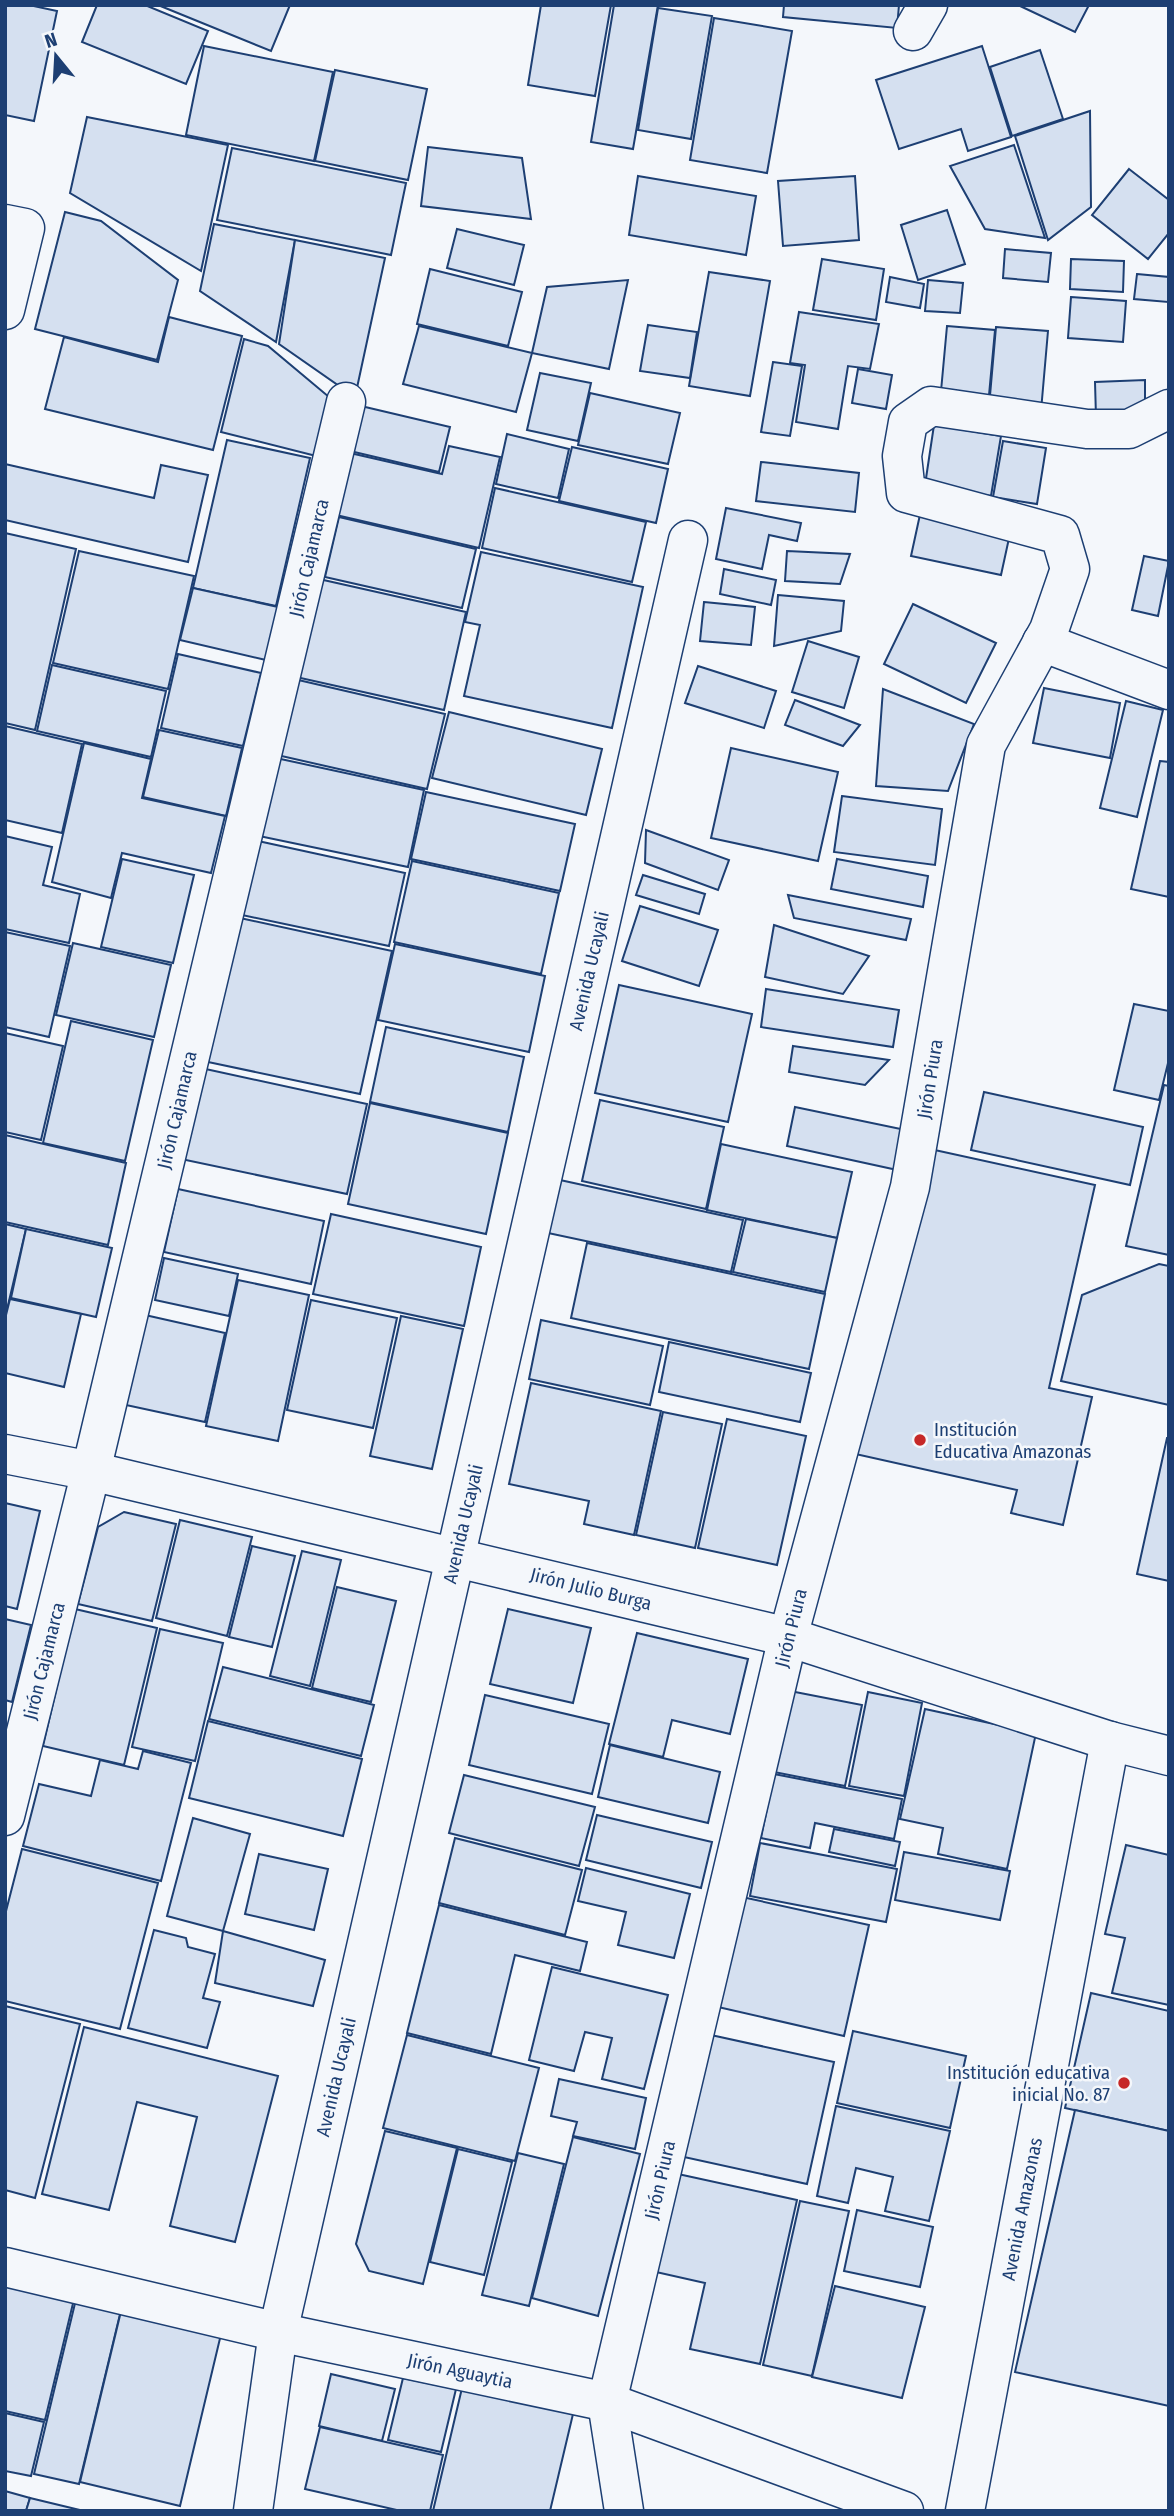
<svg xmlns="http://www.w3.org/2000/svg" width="1174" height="2516" font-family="'Fira Sans Condensed',sans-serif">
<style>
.building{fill:#d5e0f0;stroke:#1d3f73;stroke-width:2}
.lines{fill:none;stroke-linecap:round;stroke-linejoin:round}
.minor-casing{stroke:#1d3f73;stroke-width:41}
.minor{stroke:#f4f7fb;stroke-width:38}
.poi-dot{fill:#c62828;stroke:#f4f7fb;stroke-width:2.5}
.labels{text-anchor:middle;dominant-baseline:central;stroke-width:5;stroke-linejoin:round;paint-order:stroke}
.street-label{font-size:19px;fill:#1d3f73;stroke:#f4f7fb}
.poi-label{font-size:19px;fill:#1d3f73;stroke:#f4f7fb;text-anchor:start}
</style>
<rect width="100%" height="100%" fill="#f4f7fb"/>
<g class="building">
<path d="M5,5H29L57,11L34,121L5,115Z"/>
<path d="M97,5H145L208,31L186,84L82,42Z"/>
<path d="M158,5H290L271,51Z"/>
<path d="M541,5H611L595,96L528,85Z"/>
<path d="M614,5H658L633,149L591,142Z"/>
<path d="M784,5H899L897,28L783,17Z"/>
<path d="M1018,5H1089L1075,32Z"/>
<path d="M658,8L712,16L691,139L638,130Z"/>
<path d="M714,18L792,31L767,173L690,160Z"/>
<path d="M204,46L333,72L314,161L186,135Z"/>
<path d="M982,46L1011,137L968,151L961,129L899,149L876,80Z"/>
<path d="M1040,50L1063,119L1012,136L990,67Z"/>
<path d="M335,70L427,89L408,180L315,161Z"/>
<path d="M1090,111L1091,207L1048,240L1015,136Z"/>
<path d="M87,117L228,145L201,271L70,193Z"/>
<path d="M1014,145L1045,238L985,229L950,166Z"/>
<path d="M428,147L522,158L531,219L421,206Z"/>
<path d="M232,148L406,183L391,255L217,220Z"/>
<path d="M1129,169L1169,200V233L1148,259L1092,215Z"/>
<path d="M638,176L756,196L746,255L629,235Z"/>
<path d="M855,176L859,240L783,246L778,181Z"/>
<path d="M947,210L965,264L918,280L901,225Z"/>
<path d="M65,212L101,221L178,280L157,360L35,329Z"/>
<path d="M214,224L295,240L276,342L200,291Z"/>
<path d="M457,229L524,245L514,285L447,268Z"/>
<path d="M295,240L385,258L355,397L279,344Z"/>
<path d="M1005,249L1051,253L1048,282L1003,278Z"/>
<path d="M822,259L884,269L876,320L813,310Z"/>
<path d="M1071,259L1124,261L1123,292L1070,289Z"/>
<path d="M430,269L522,292L508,346L417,324Z"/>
<path d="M709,272L770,281L750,396L689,386Z"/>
<path d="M1137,274L1169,277L1168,302L1134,299Z"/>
<path d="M890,277L924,284L920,308L886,302Z"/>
<path d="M628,280L609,369L532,353L547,287Z"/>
<path d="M928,280L963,283L960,313L925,311Z"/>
<path d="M1071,297L1126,301L1123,342L1068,338Z"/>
<path d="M799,312L879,324L870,369L848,366L838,429L796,422L805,365L790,363Z"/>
<path d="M169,317L242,336L213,450L45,409L64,337L158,362Z"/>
<path d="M648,325L697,332L690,378L640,371Z"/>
<path d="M419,326L532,353L516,412L403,384Z"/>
<path d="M947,326L995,330L988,406L940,402Z"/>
<path d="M996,327L1048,331L1041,411L989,407Z"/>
<path d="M244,339L268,346L341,407L328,459L221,432Z"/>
<path d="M773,362L802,366L790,436L761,432Z"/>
<path d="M858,369L892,375L886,409L852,403Z"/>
<path d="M540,373L591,383L578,441L527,430Z"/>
<path d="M1145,380V417H1096L1095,382Z"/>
<path d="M590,393L680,413L668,464L578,445Z"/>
<path d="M361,406L450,427L439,472L350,451Z"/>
<path d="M934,425L1001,436L991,496L925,485Z"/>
<path d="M507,434L569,449L558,498L496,484Z"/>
<path d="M227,440L310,458L276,606L193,588Z"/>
<path d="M1003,441L1046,448L1037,504L993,497Z"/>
<path d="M449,446L500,457L479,548L336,515L350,453L442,474Z"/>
<path d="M572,447L668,469L656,523L559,501Z"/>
<path d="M761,462L859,473L855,512L756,501Z"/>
<path d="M5,464L154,498L161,465L208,475L188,562L5,520Z"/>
<path d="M495,488L646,522L632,582L482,548Z"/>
<path d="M726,508L801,523L797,541L769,535L762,569L716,559Z"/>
<path d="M921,510L1011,529L1001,575L911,556Z"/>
<path d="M339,517L476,549L462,608L325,577Z"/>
<path d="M5,533L76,549L35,730L5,723Z"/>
<path d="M79,551L194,576L168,689L53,663Z"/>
<path d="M787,551L850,554L840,584L785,581Z"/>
<path d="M481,552L643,587L612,728L464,696L480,625L465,622Z"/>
<path d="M1144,556L1169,561L1158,616L1132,610Z"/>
<path d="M724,569L776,580L771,605L720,594Z"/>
<path d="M319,579L466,612L444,710L296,677Z"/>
<path d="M193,588L278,607L266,660L180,640Z"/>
<path d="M778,595L844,601L841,631L774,646Z"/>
<path d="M704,602L755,607L751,645L700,641Z"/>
<path d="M913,604L996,643L966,703L884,664Z"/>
<path d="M808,641L859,657L844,708L792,692Z"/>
<path d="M178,654L261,673L243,746L161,728Z"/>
<path d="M52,665L166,691L151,757L37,731Z"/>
<path d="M698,666L776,691L764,728L685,703Z"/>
<path d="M294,679L445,714L427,789L277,755Z"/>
<path d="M1044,688L1120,703L1110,758L1033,743Z"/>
<path d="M883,689L974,724L948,791L876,786Z"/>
<path d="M795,700L860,725L843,746L785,725Z"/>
<path d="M1126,701L1163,710L1137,817L1100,808Z"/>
<path d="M449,712L602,749L586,815L432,778Z"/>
<path d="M5,726L82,744L62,833L5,820Z"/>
<path d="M159,730L242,748L226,816L143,797Z"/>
<path d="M84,743L151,759L142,798L225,816L211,873L122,853L111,898L52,882Z"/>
<path d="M731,748L838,772L818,861L711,838Z"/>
<path d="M276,758L424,790L408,867L259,836Z"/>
<path d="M1160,761L1169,762V897L1131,889Z"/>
<path d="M426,792L575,824L560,891L411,859Z"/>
<path d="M842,796L942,809L935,865L834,852Z"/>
<path d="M646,830L729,860L718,890L645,863Z"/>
<path d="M5,836L52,847L43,885L80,894L69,943L5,929Z"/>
<path d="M258,841L405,873L389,946L242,915Z"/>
<path d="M122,859L194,875L173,963L101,947Z"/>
<path d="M837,859L928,876L923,907L831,889Z"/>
<path d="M412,861L559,893L541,974L394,942Z"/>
<path d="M643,875L705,894L699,914L636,895Z"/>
<path d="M788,895L911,919L906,940L794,918Z"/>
<path d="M640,906L718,930L699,986L622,961Z"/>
<path d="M240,918L392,951L360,1094L208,1062Z"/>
<path d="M774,925L869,956L843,994L765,977Z"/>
<path d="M5,932L70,946L49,1037L5,1027Z"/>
<path d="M73,943L171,965L154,1037L56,1015Z"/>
<path d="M395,944L545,976L529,1052L378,1020Z"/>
<path d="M619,985L752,1014L728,1122L595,1093Z"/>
<path d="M766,989L899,1010L893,1047L761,1027Z"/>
<path d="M1134,1004L1169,1011V1059L1159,1100L1114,1090Z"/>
<path d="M71,1021L153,1040L125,1161L43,1143Z"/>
<path d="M386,1027L524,1057L508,1132L370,1102Z"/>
<path d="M5,1033L63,1046L41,1140L5,1132Z"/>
<path d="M793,1046L889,1060L865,1085L789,1072Z"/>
<path d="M201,1068L367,1104L347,1194L181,1159Z"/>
<path d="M1164,1085L1169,1086V1255L1126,1246Z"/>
<path d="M984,1092L1143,1127L1130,1185L971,1150Z"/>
<path d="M600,1100L724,1127L706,1209L582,1181Z"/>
<path d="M370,1103L508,1133L486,1234L348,1204Z"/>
<path d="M795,1107L920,1133L911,1173L787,1146Z"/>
<path d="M5,1135L126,1163L108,1245L5,1222Z"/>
<path d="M721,1144L852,1172L837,1238L707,1210Z"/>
<path d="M921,1147L1095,1185L1049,1388L1092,1397L1063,1525L1011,1513L1017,1490L851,1453Z"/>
<path d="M560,1180L743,1220L731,1272L548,1233Z"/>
<path d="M178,1189L324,1221L311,1284L164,1252Z"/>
<path d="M331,1214L481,1247L464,1326L313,1294Z"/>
<path d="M746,1219L837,1238L825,1292L733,1272Z"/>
<path d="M5,1224L26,1229L5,1318Z"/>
<path d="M26,1229L112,1248L96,1317L11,1298Z"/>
<path d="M587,1243L825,1294L809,1369L571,1318Z"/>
<path d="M164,1258L238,1274L229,1316L155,1300Z"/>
<path d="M1159,1264L1169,1266V1405L1061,1381L1082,1295Z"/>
<path d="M238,1280L309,1295L278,1441L206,1426Z"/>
<path d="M10,1299L81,1314L64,1387L5,1373V1319Z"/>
<path d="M311,1300L397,1318L373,1428L287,1410Z"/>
<path d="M145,1315L225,1333L205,1422L126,1405Z"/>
<path d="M401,1316L463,1329L432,1469L370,1456Z"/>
<path d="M541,1320L663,1346L650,1405L529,1379Z"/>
<path d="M669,1342L811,1373L800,1422L659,1392Z"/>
<path d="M531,1383L661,1411L634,1535L584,1524L589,1501L509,1484Z"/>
<path d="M663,1412L722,1424L695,1548L636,1535Z"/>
<path d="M727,1419L806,1436L777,1565L698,1548Z"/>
<path d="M1167,1438H1169V1581L1137,1574Z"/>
<path d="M5,1503L40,1511L17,1609L5,1606Z"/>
<path d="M124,1512L176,1524L152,1621L78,1604L98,1527Z"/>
<path d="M180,1520L252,1537L227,1636L156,1618Z"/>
<path d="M252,1546L295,1556L272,1647L229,1637Z"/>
<path d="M302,1551L341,1560L310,1686L270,1676Z"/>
<path d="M337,1587L396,1601L371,1702L312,1688Z"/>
<path d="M75,1609L157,1628L124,1765L43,1746Z"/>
<path d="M508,1609L591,1628L573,1703L490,1684Z"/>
<path d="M5,1619L31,1625L12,1702L5,1700Z"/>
<path d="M160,1629L223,1643L195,1761L132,1747Z"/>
<path d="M637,1633L748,1659L730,1734L672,1720L663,1757L609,1744Z"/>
<path d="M223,1667L374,1705L361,1756L209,1719Z"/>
<path d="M790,1691L862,1705L845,1786L774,1772Z"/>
<path d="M868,1692L922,1703L904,1796L849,1786Z"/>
<path d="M485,1695L609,1724L592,1794L469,1765Z"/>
<path d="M925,1709L1036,1733L1007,1869L938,1854L943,1828L900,1819Z"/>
<path d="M208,1721L362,1759L343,1836L189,1798Z"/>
<path d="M610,1745L720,1772L708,1823L598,1797Z"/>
<path d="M143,1751L191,1763L161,1881L23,1846L39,1784L91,1796L100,1760L138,1769Z"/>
<path d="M774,1774L902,1799L894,1839L815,1823L810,1848L761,1838Z"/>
<path d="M464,1775L595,1807L579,1866L449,1833Z"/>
<path d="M597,1815L712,1842L701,1888L586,1860Z"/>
<path d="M193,1818L250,1834L223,1931L167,1916Z"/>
<path d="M834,1829L900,1842L895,1866L829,1852Z"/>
<path d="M455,1838L582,1870L565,1935L439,1903Z"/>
<path d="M760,1843L897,1869L886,1922L750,1896Z"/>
<path d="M1126,1845L1169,1855V2005L1112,1993L1125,1938L1105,1934Z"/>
<path d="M22,1849L158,1883L120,2029L5,2001V1915Z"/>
<path d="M904,1852L1010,1871L1000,1920L895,1900Z"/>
<path d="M259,1854L328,1869L314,1930L245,1914Z"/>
<path d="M586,1868L690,1894L674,1958L618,1945L626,1912L578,1901Z"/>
<path d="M742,1897L869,1925L844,2036L718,2007Z"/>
<path d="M439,1905L587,1942L580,1971L515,1955L491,2054L407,2033Z"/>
<path d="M154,1930L186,1938L188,1947L215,1954L203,1998L220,2002L207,2048L128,2028Z"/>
<path d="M223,1931L325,1960L313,2006L215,1983Z"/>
<path d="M552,1967L668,1995L644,2089L602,2079L612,2038L585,2032L574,2071L529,2060Z"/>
<path d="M1091,1993L1169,2011V2131L1065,2108Z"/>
<path d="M5,2006L80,2024L35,2198L5,2190Z"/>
<path d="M84,2027L278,2076L235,2242L170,2226L197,2117L137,2102L109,2210L42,2194Z"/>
<path d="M853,2031L966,2056L950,2128L837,2103Z"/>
<path d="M407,2035L539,2068L515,2161L383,2128Z"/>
<path d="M711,2035L834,2062L807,2184L684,2157Z"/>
<path d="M559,2079L646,2098L635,2149L573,2136L577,2122L551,2116Z"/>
<path d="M836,2106L950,2131L929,2221L885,2211L893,2177L856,2168L848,2203L817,2196Z"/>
<path d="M1075,2110L1169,2131V2406L1015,2372Z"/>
<path d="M385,2131L457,2148L423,2284L369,2271L356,2244Z"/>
<path d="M573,2137L640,2154L598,2316L532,2298Z"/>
<path d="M458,2149L512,2162L484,2275L430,2262Z"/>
<path d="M518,2153L564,2164L529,2306L482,2295Z"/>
<path d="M678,2174L797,2200L760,2364L690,2349L705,2283L656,2272Z"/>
<path d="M800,2201L849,2211L812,2376L763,2365Z"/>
<path d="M857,2210L933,2227L920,2287L844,2271Z"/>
<path d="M5,2279L75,2295L45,2420L5,2411Z"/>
<path d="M835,2286L925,2307L902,2398L812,2377Z"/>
<path d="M77,2295L122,2306L79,2484L34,2474Z"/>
<path d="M122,2307L222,2330L180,2506L80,2482Z"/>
<path d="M331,2374L395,2389L382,2441L319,2426Z"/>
<path d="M403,2378L456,2389L441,2452L388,2440Z"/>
<path d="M462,2388L573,2414L550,2511H433Z"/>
<path d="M5,2413L44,2422L31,2476L5,2471Z"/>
<path d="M320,2427L443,2455L430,2511H401L305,2489Z"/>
<path d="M5,2491L30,2498L26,2511H5Z"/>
<path d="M30,2498L84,2511H26Z"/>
</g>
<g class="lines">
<defs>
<g id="minor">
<path d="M913,31L928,5"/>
<path d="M5,224L25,228L5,310"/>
<path d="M1042,642L1169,690"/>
<path d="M5,1454L91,1471L788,1637L1110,1741L1169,1756"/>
<path d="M5,1816L91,1471L346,402"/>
<path d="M5,2267L278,2332L607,2402L904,2511"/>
<path d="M253,2511L278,2332L688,540"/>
<path d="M624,2511L607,2402L788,1637L910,1187L986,745L1049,630L1070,569L1060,535L906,493L902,456L908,422L931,406L1087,429H1129L1169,409"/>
<path d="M965,2511L1110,1741"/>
</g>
</defs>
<use href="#minor" class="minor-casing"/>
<use href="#minor" class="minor"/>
</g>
<g class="poi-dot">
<circle cx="920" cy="1440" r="7"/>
<circle cx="1124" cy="2083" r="7"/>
</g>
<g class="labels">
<g class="street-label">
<text transform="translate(309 558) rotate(-77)">Jirón Cajamarca</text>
<text transform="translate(589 971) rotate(-77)">Avenida Ucayali</text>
<text transform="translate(930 1079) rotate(-81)">Jirón Piura</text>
<text transform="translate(177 1110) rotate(-77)">Jirón Cajamarca</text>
<text transform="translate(463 1524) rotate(-77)">Avenida Ucayali</text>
<text transform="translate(591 1589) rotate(14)">Jirón Julio Burga</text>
<text transform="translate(791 1628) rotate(-76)">Jirón Piura</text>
<text transform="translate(44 1661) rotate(-76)">Jirón Cajamarca</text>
<text transform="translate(336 2077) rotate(-77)">Avenida Ucayali</text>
<text transform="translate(660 2180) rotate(-77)">Jirón Piura</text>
<text transform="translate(1022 2209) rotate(-79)">Avenida Amazonas</text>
<text transform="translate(460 2371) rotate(12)">Jirón Aguaytia</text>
</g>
<g class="poi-label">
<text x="934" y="1429">Institución<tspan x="934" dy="22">Educativa Amazonas</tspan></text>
<text x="1110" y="2072" text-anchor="end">Institución educativa<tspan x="1110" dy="22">inicial No. 87</tspan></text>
</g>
</g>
<rect width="1174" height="2516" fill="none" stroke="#1d3f73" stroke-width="14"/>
<g transform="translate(56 56) rotate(342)" stroke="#f4f7fb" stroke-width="5" paint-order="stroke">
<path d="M0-5L12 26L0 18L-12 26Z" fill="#1d3f73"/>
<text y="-10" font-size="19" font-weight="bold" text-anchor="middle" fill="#1d3f73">N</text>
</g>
</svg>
